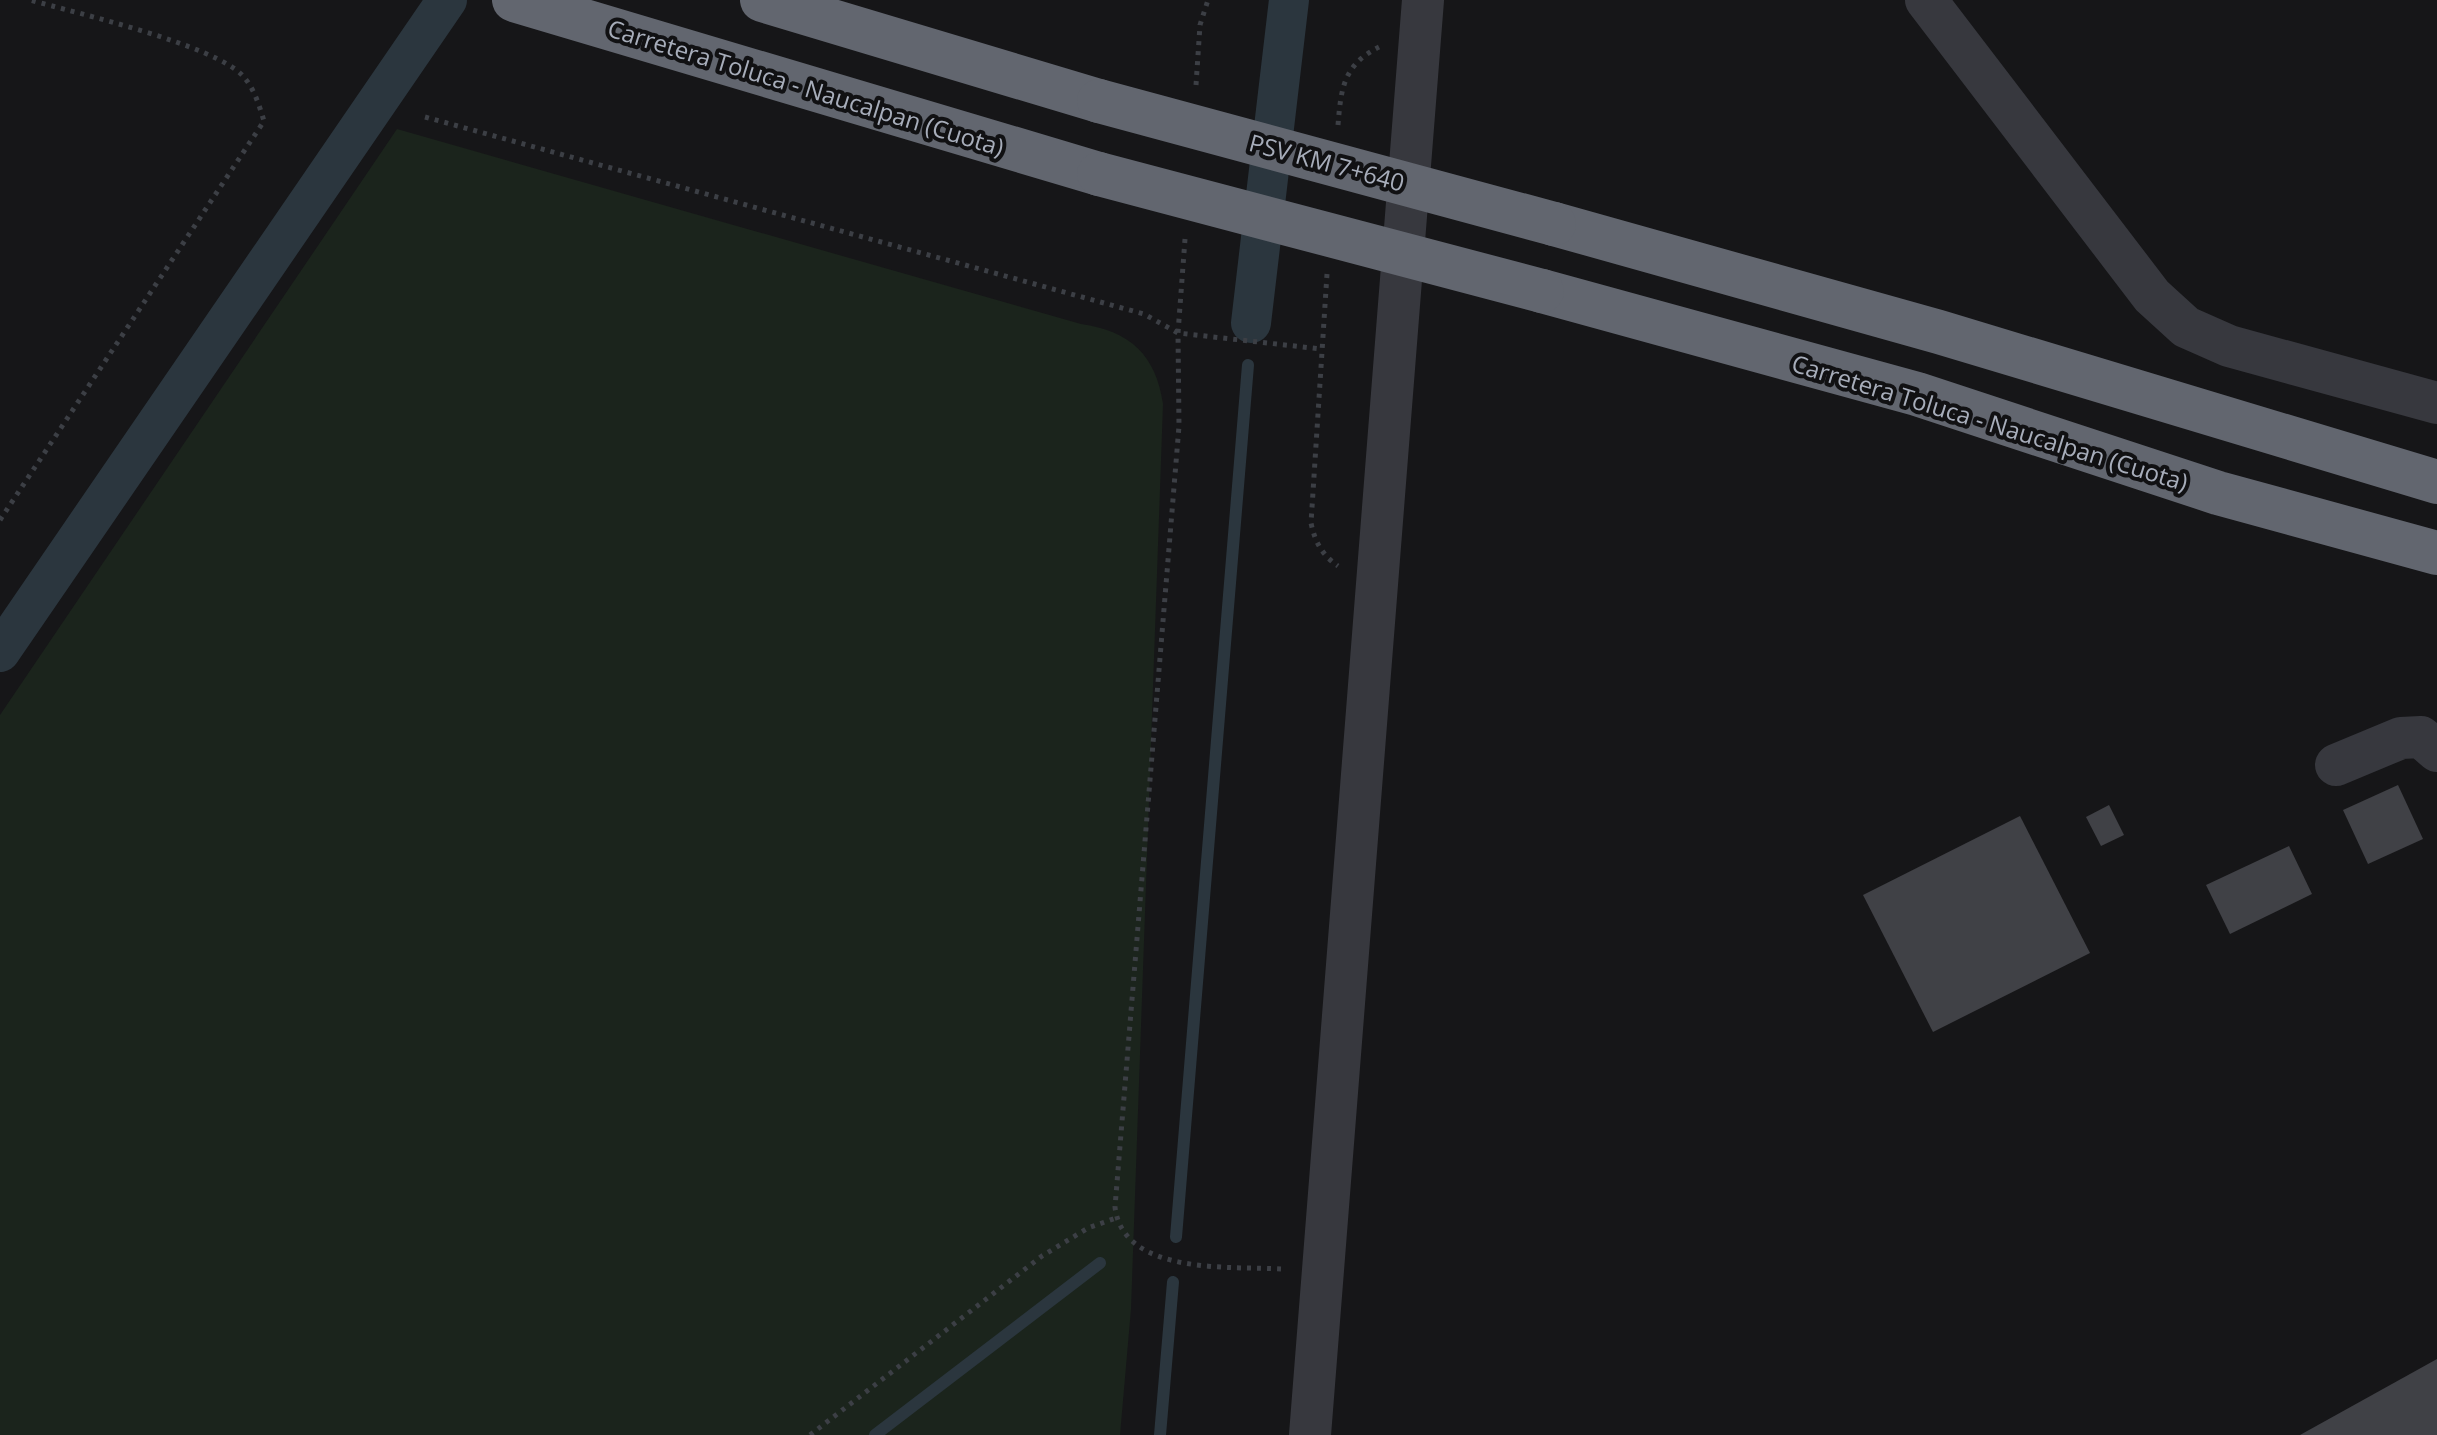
<svg xmlns="http://www.w3.org/2000/svg" width="2437" height="1435" font-family="'Open Sans',sans-serif">
<style>
.green{fill:#1b241c}
.lines{fill:none;stroke-linecap:round;stroke-linejoin:round}
.stream{stroke:#2b363e;stroke-width:12}
.canal{stroke:#2b363e;stroke-width:40}
.building{fill:#404146}
.path{stroke:#3c3f45;stroke-width:5;stroke-dasharray:4 6;stroke-linecap:butt}
.minor{stroke:#37383e;stroke-width:42}
.motorway{stroke:#62666f;stroke-width:44}
.motorway-bridge{stroke:#62666f;stroke-width:44}
.labels{text-anchor:middle;dominant-baseline:central;stroke-width:8;stroke-linejoin:round;paint-order:stroke}
.street-label{font-size:24px;fill:#a7adba;stroke:#111113}
</style>
<rect width="100%" height="100%" fill="#161618"/>
<path class="green" d="M397,129L1081,324C1130,331 1156,355 1163,404L1131,1309L1120,1435H0V715Z"/>
<g class="lines">
<g class="stream">
<path d="M1176,1237L1248,365"/>
<path d="M875,1435L1100,1263"/>
<path d="M1160,1435L1173,1282"/>
</g>
<g class="canal">
<path d="M1251,323L1289,0"/>
<path d="M0,652L447,0"/>
</g>
</g>
<g class="building">
<path d="M2398,785L2423,839L2368,864L2343,810Z"/>
<path d="M2109,805L2124,835L2101,846L2086,817Z"/>
<path d="M2020,816L2090,953L1933,1032L1863,895Z"/>
<path d="M2289,846L2312,894L2230,934L2206,885Z"/>
<path d="M2437,1359V1435H2300Z"/>
</g>
<g class="lines">
<g class="path">
<path d="M1196,85L1200,25L1208,0"/>
<path d="M425,117L1144,314L1178,333L1321,349"/>
<path d="M1338,125C1341,89 1343,65 1379,47"/>
<path d="M1185,239L1178,333L1179,426L1115,1207C1123,1276 1232,1266 1282,1269"/>
<path d="M1327,274L1311,523C1315,542 1322,555 1338,566"/>
<path d="M0,520L264,121C259,105 254,88 243,76C215,45 76,13 30,0"/>
<path d="M810,1435L1042,1256L1088,1228L1116,1218"/>
</g>
<g class="minor">
<path d="M1926,0L2152,296L2186,327L2229,346L2437,403"/>
<path d="M2336,765L2401,738L2421,737L2437,751"/>
<path d="M1310,1435L1423,0"/>
</g>
<g class="motorway">
<path d="M514,0L1099,174"/>
<path d="M762,0L1099,101"/>
<path d="M1554,224L1939,332L2437,482"/>
<path d="M1542,291L1917,394L2218,493L2437,553"/>
</g>
<g class="motorway-bridge">
<path d="M1099,101L1554,224"/>
<path d="M1099,174L1542,291"/>
</g>
</g>
<g class="labels">
<g class="street-label">
<text transform="translate(806 87) rotate(17)">Carretera Toluca - Naucalpan (Cuota)</text>
<text transform="translate(1327 162) rotate(15)">PSV KM 7+640</text>
<text transform="translate(1990 422) rotate(17)">Carretera Toluca - Naucalpan (Cuota)</text>
</g>
</g>
</svg>
